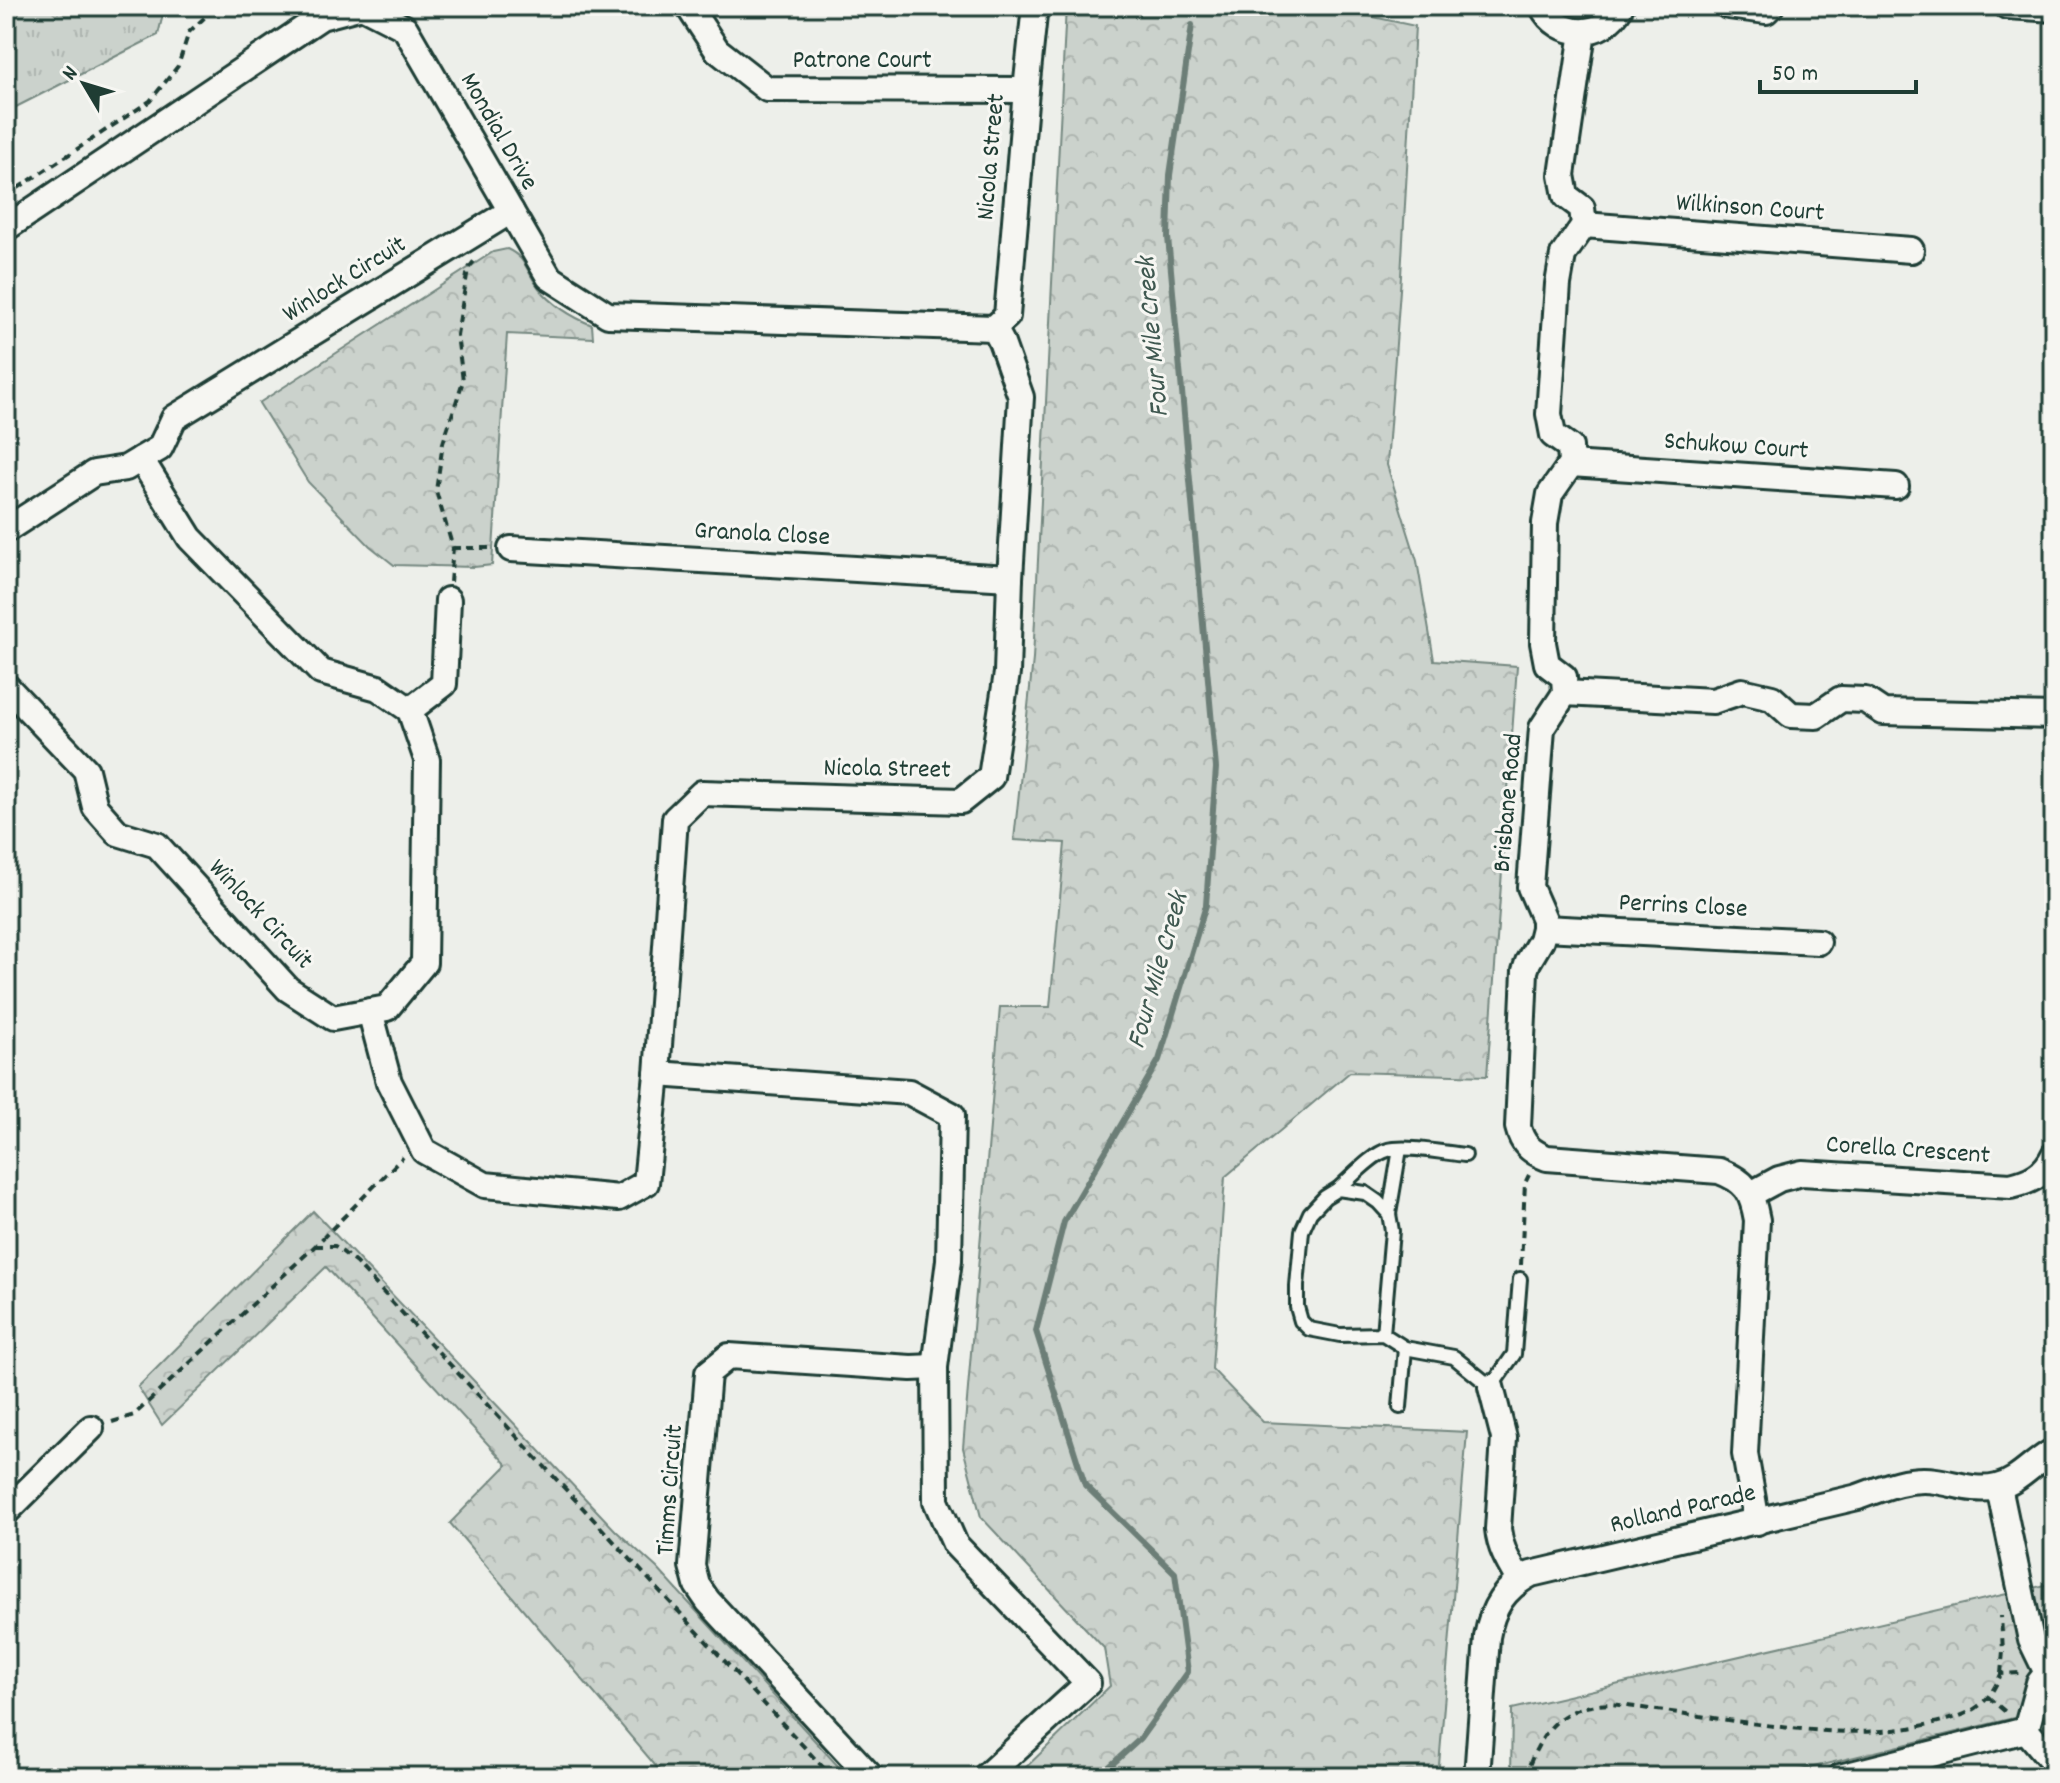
<svg xmlns="http://www.w3.org/2000/svg" width="2060" height="1783" font-family="Dekko,sans-serif">
<style>
.grass{fill:url(#grass-tufts);stroke:#758880;stroke-width:2}
.forest{fill:url(#forest-crowns);stroke:#758880;stroke-width:2}
.lines{fill:none;stroke-linecap:round;stroke-linejoin:round}
.stream{stroke:#6c7e77;stroke-width:6}
.lane-casing{stroke:#1f3d34;stroke-width:18}
.street-casing{stroke:#1f3d34;stroke-width:30}
.path{stroke:#1f3d34;stroke-width:4;stroke-dasharray:8 6;stroke-linecap:butt}
.lane{stroke:#f6f6f2;stroke-width:12}
.street{stroke:#f6f6f2;stroke-width:24}
.labels{text-anchor:middle;dominant-baseline:central;stroke-width:6;stroke-linejoin:round;paint-order:stroke}
.street-label{font-size:26px;fill:#1f3d34;stroke:#f6f6f2}
.water-label{font-size:28px;font-style:italic;fill:#3f5850;stroke:#f6f6f2}
</style>
<defs>
<pattern id="grass-tufts" width="24" height="20" patternUnits="userSpaceOnUse" patternTransform="scale(2)"><rect width="24" height="20" fill="#cbd2cc"/><path d="M3 7l-1-3M5 7V3M7 7l1-3M15 17l-1-3M17 17v-4M19 17l1-3" fill="none" stroke="#aeb5b0"/></pattern>
<pattern id="forest-crowns" width="20" height="18" patternUnits="userSpaceOnUse" patternTransform="scale(2)"><rect width="20" height="18" fill="#cbd2cc"/><path d="M2 6a3 3 0 1 1 6 0M12 15a3 3 0 1 1 6 0" fill="none" stroke="#aeb5b0"/></pattern>
</defs>
<rect width="100%" height="100%" fill="#edefea"/>
<filter id="ink" filterUnits="userSpaceOnUse"><feTurbulence type="fractalNoise" baseFrequency=".0125" numOctaves="2"/><feDisplacementMap in="SourceGraphic" scale="16" xChannelSelector="R" yChannelSelector="G"/><feConvolveMatrix kernelMatrix="1 2 1 2 8 2 1 2 1" color-interpolation-filters="sRGB"/></filter>
<g filter="url(#ink)">
<path class="grass" d="M6,6H165L158,35L6,112Z"/>
<g class="forest">
<path d="M1066,6H1323L1415,26L1401,276L1387,465L1417,561L1434,660L1517,666L1487,1076L1350,1072L1225,1177L1212,1369L1263,1422L1467,1432L1438,1777H1016L1110,1686L1104,1648L981,1517L963,1448L1000,1007H1050L1065,843L1014,840L1033,659Z"/>
<path d="M507,249C527,258 526,272 539,288C553,305 572,317 592,325L593,338L507,334L492,565L474,567L394,565L370,546L308,482L259,403L493,252Z"/>
<path d="M313,1211L616,1531L657,1568L848,1777H665L450,1523L507,1465L326,1267L162,1425L138,1387Z"/>
<path d="M2054,1583V1708L1773,1777H1511L1512,1709Z"/>
</g>
<g class="lines">
<path class="stream" d="M1098,1777L1140,1739L1188,1672L1175,1573L1085,1485L1036,1331L1064,1222L1159,1060L1206,905L1216,768L1168,237L1170,175L1192,25"/>
<defs>
<g id="lane">
<path d="M1338,1189C1351,1178 1372,1154 1388,1150C1406,1145 1445,1153 1465,1155"/>
<path d="M1389,1214L1400,1149"/>
<path d="M1383,1334L1392,1231L1389,1214L1378,1202L1365,1193L1338,1189L1325,1197L1310,1213L1302,1231L1297,1286V1307L1301,1321L1309,1329L1340,1335L1383,1334L1405,1348L1454,1357L1491,1387L1514,1354L1520,1279"/>
<path d="M1400,1407L1405,1348"/>
</g>
<g id="street">
<path d="M688,6L717,50L767,89L1026,90"/>
<path d="M1542,6C1559,40 1604,39 1621,6"/>
<path d="M1728,6L1766,11L1771,6"/>
<path d="M2007,6L2054,9"/>
<path d="M1583,32L1562,175L1566,196L1582,208L1584,225L1563,255L1558,284L1549,414L1553,435L1570,447L1571,464L1550,494L1545,523L1543,643L1547,664L1564,677L1565,693L1542,728L1530,887L1544,919V928L1541,940L1528,962L1525,971L1518,1127C1522,1144 1531,1152 1547,1158L1719,1171C1746,1181 1752,1192 1757,1220L1745,1454L1757,1522"/>
<path d="M1584,225L1911,250"/>
<path d="M6,228L321,17L362,6L405,28L549,277L608,315L994,328"/>
<path d="M1571,464L1896,486"/>
<path d="M6,530L94,473L126,468L141,459"/>
<path d="M511,549L1010,578"/>
<path d="M6,686L86,770L95,807L118,833L157,845L288,989L333,1018L387,1008L424,963L427,760L410,710L378,688L321,672L190,538L141,459L160,448L174,418L511,211"/>
<path d="M1565,693L1713,701L1742,691L1772,698L1791,715L1816,716L1841,699L1865,700L1883,712L2054,716"/>
<path d="M410,710L444,684L448,600"/>
<path d="M1544,928L1818,942"/>
<path d="M370,1011L389,1082L424,1151L485,1185L619,1198L646,1183L657,1074L675,819L702,793L961,801L991,777L1007,673L1010,578L1021,397L1001,341L994,328L1007,316L1026,90L1035,6"/>
<path d="M657,1074L909,1092L952,1115L949,1260L935,1367L936,1501L955,1544L1088,1683L985,1777"/>
<path d="M1751,1194L1779,1179L1802,1173L2011,1186C2032,1181 2045,1174 2054,1155"/>
<path d="M1491,1387L1504,1438L1498,1529C1500,1549 1509,1563 1519,1580"/>
<path d="M1999,1487L2031,1640L2047,1673L2039,1683L2026,1730"/>
<path d="M6,1512L91,1428"/>
<path d="M2026,1730L2054,1763"/>
<path d="M871,1777L708,1601L697,1585L692,1566L708,1373L729,1356L911,1368L935,1367"/>
<path d="M1477,1777L1487,1637C1492,1608 1504,1588 1531,1574L1858,1497C1884,1487 1908,1477 1936,1481C1956,1484 1976,1492 1997,1487C2019,1482 2034,1461 2054,1451"/>
<path d="M1840,1777L2026,1730"/>
</g>
</defs>
<use href="#lane" class="lane-casing"/>
<use href="#street" class="street-casing"/>
<g class="path">
<path d="M6,196L150,101L178,66L189,32L217,6"/>
<path d="M453,548H490"/>
<path d="M450,582L453,548L436,491L443,443L463,381L457,335L468,269L475,260"/>
<path d="M315,1246H335L356,1263L832,1777"/>
<path d="M1521,1265L1525,1183L1529,1175"/>
<path d="M112,1422L134,1415L315,1246L403,1157"/>
<path d="M2001,1674L2003,1651L2001,1616"/>
<path d="M1988,1697L2008,1714"/>
<path d="M1523,1777C1529,1768 1532,1757 1537,1748C1554,1715 1577,1705 1611,1704C1652,1709 1693,1715 1734,1721C1803,1730 1873,1740 1942,1721C1954,1718 1966,1715 1976,1708C1989,1699 1995,1688 2001,1674L2020,1673"/>
</g>
<use href="#lane" class="lane"/>
<use href="#street" class="street"/>
</g>
</g>
<g class="labels">
<g class="street-label">
<text x="862" y="61">Patrone Court</text>
<text transform="translate(498 132) rotate(60)">Mondial Drive</text>
<text transform="translate(992 157) rotate(-85)">Nicola Street</text>
<text transform="translate(1750 209) rotate(4)">Wilkinson Court</text>
<text transform="translate(345 280) rotate(-32)">Winlock Circuit</text>
<text transform="translate(1736 447) rotate(4)">Schukow Court</text>
<text transform="translate(762 535) rotate(3)">Granola Close</text>
<text transform="translate(887 770) rotate(1)">Nicola Street</text>
<text transform="translate(1509 803) rotate(-85)">Brisbane Road</text>
<text transform="translate(1683 907) rotate(3)">Perrins Close</text>
<text transform="translate(260 915) rotate(47)">Winlock Circuit</text>
<text transform="translate(1908 1151) rotate(4)">Corella Crescent</text>
<text transform="translate(671 1490) rotate(-86)">Timms Circuit</text>
<text transform="translate(1683 1510) rotate(-13)">Rolland Parade</text>
</g>
<g class="water-label">
<text transform="translate(1155 337) rotate(-95)">Four Mile Creek</text>
<text transform="translate(1160 971) rotate(-74)">Four Mile Creek</text>
</g>
</g>
<rect width="2060" height="1783" fill="none" stroke="#f6f6f2" stroke-width="32"/>
<rect x="16" y="16" width="2028" height="1751" fill="none" stroke="#1f3d34" stroke-width="3" filter="url(#ink)"/>
<g transform="translate(84 84) rotate(308)" stroke="#f6f6f2" stroke-width="6" paint-order="stroke">
<path d="M0-6L14 30L0 20L-14 30Z" fill="#1f3d34"/>
<text y="-12" font-size="22" font-weight="bold" text-anchor="middle" fill="#1f3d34">N</text>
</g>
<path d="M1760 80v12h156v-12" fill="none" stroke="#1f3d34" stroke-width="4"/>
<text x="1772" y="80" font-size="24" fill="#1f3d34" stroke="#f6f6f2" stroke-width="6" paint-order="stroke">50 m</text>
</svg>
